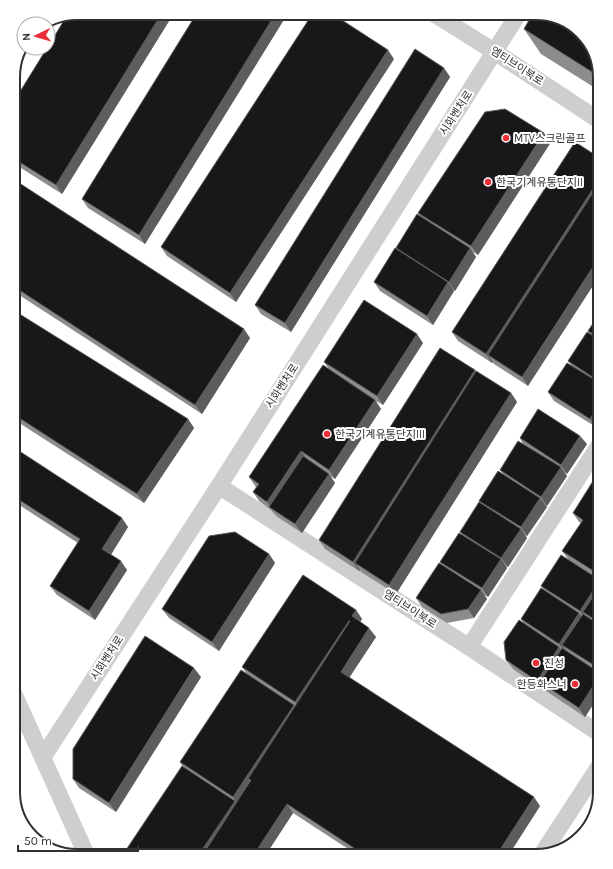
<svg xmlns="http://www.w3.org/2000/svg" width="613" height="869" font-family="Karla,'Noto Sans KR',sans-serif">
<style>
.lines{fill:none;stroke-linecap:round;stroke-linejoin:round}
.path{stroke:#cecece;stroke-width:2.5;stroke-dasharray:2 2;stroke-linecap:butt}
.minor{stroke:#cecece;stroke-width:17}
.wall{fill:#8c8c8c}
.shaded-wall{fill:#5d5d5d}
.building{fill:#181818;stroke:#5d5d5d}
.poi-dot{fill:#ed2e39;stroke:#fff;stroke-width:1.5}
.labels{text-anchor:middle;dominant-baseline:central;stroke-width:4;stroke-linejoin:round;paint-order:stroke}
.street-label{font-size:11px;fill:#313131;stroke:#fff}
.poi-label{font-size:11px;fill:#313131;stroke:#fff;text-anchor:start}
.rim{fill:none;stroke:#313131;stroke-width:2}
</style>
<rect width="100%" height="100%" fill="#fff"/>
<g class="lines">
<path class="path" d="M577,838L595,810"/>
<g class="minor">
<path d="M433,13L495,52L600,121"/>
<path d="M219,486L469,647L600,734"/>
<path d="M469,647L600,444"/>
<path d="M13,692L87,856"/>
<path d="M43,757L219,486L519,13"/>
<path d="M542,854L600,765"/>
</g>
</g>
<g class="wall">
<path d="M77,13H174L62,194L13,163V103Z"/>
<path d="M197,13H288L145,244L88,208L82,199Z"/>
<path d="M457,13H470L466,19Z"/>
<path d="M524,29L600,77V91L541,54Z"/>
<path d="M394,59L236,302L167,256L161,247Z"/>
<path d="M444,68L450,77L291,332L261,314L255,305Z"/>
<path d="M551,142L478,255L473,252L476,257L455,291L453,289L454,291L433,325L380,291L374,282L398,250L396,248L421,217L418,213Z"/>
<path d="M575,142L528,386L494,364L493,362L492,363L458,341L452,332Z"/>
<path d="M13,179L250,338L202,414L13,291Z"/>
<path d="M13,310L188,419L194,428L144,503L13,419Z"/>
<path d="M600,313V421L596,427L554,401L548,392L571,365L568,361L591,335L588,331Z"/>
<path d="M423,343L383,405L376,401L381,409L335,479L330,476L335,483L302,533L276,516L271,510L259,501L253,492L256,487L249,477L329,369L324,362Z"/>
<path d="M476,371L511,393L517,402L396,594L361,572L360,570L359,571L325,549L319,540Z"/>
<path d="M520,438L587,444L567,474L564,472L567,476L547,506L544,504L547,507L527,536L525,535L527,538L508,567L506,566L507,568L488,597L484,595L487,599L474,618L447,623L422,607L416,598L442,565L440,562L462,534L460,532L482,504L479,501L503,474L500,470L523,444Z"/>
<path d="M13,447L128,527L111,554L127,570L95,620L57,595L50,586L78,543L13,501Z"/>
<path d="M600,470V694L585,717L546,691L544,688L543,690L513,669L506,660L524,624L521,619L544,590L541,586L568,559L562,551L581,523L579,522L573,513Z"/>
<path d="M269,554L275,563L219,651L169,618L162,609Z"/>
<path d="M356,610L362,619L360,622L376,637L349,678L540,806L508,856H359L293,813L265,856H122L183,767L180,762L247,674L242,667Z"/>
<path d="M201,677L116,812L79,788L73,779Z"/>
</g>
<g class="shaded-wall">
<path d="M162,13H174L62,194L56,185Z"/>
<path d="M276,13H288L145,244L139,235Z"/>
<path d="M462,13H470L466,19Z"/>
<path d="M388,50L394,59L236,302L230,293Z"/>
<path d="M444,68L450,77L291,332L285,323Z"/>
<path d="M544,133L551,142L478,255L471,246Z"/>
<path d="M600,178V196L488,355L493,362L492,363L486,354Z"/>
<path d="M470,248L476,257L455,291L449,282Z"/>
<path d="M600,256V275L528,386L522,377Z"/>
<path d="M448,282L454,291L433,325L427,316Z"/>
<path d="M244,329L250,338L202,414L195,405Z"/>
<path d="M417,334L423,343L383,405L377,396Z"/>
<path d="M475,370L481,379L355,563L360,570L359,571L353,562Z"/>
<path d="M511,393L517,402L396,594L389,585Z"/>
<path d="M375,400L381,409L335,479L329,470Z"/>
<path d="M600,403V421L596,427L590,419Z"/>
<path d="M188,419L194,428L144,503L137,494Z"/>
<path d="M580,436L587,444L567,474L561,465Z"/>
<path d="M301,451L307,460L272,509L267,502Z"/>
<path d="M561,467L567,476L547,506L541,497Z"/>
<path d="M329,474L335,483L302,533L295,524Z"/>
<path d="M540,498L547,507L527,536L521,527Z"/>
<path d="M122,518L128,527L109,558L102,549Z"/>
<path d="M521,529L527,538L508,567L501,558Z"/>
<path d="M269,554L275,563L219,651L212,642Z"/>
<path d="M501,559L507,568L488,597L482,588Z"/>
<path d="M121,561L127,570L95,620L89,611Z"/>
<path d="M600,580V598L583,612L587,618L586,620L580,611Z"/>
<path d="M481,590L487,599L474,618L468,609Z"/>
<path d="M356,610L362,619L358,625L352,616Z"/>
<path d="M579,613L586,622L562,645L567,652L566,653L559,644Z"/>
<path d="M349,621L355,630L301,711L295,702Z"/>
<path d="M369,628L376,637L347,681L341,672Z"/>
<path d="M559,647L565,656L540,682L544,688L543,690L537,681Z"/>
<path d="M194,668L201,677L116,812L109,803Z"/>
<path d="M600,675V694L585,717L579,708Z"/>
<path d="M294,705L300,714L248,779L253,786L239,806L233,797Z"/>
<path d="M534,797L540,806L508,856H496Z"/>
<path d="M235,801L241,810L211,856H198Z"/>
<path d="M287,804L293,813L265,856H253Z"/>
</g>
<g class="building">
<path d="M77,13H162L56,185L13,158V103L47,48H48V47L66,17Z"/>
<path d="M197,13H276L139,235L82,199Z"/>
<path d="M313,13H331L388,50L230,293L161,247Z"/>
<path d="M533,13H540L568,22L591,45L600,77L524,29Z"/>
<path d="M415,49L444,68L285,323L255,305Z"/>
<path d="M505,109L544,133L471,246L418,213L485,112Z"/>
<path d="M575,142L600,158V178L486,354L452,332Z"/>
<path d="M13,179L244,329L195,405L13,286Z"/>
<path d="M600,182V256L522,377L488,355Z"/>
<path d="M417,214L470,248L449,282L396,248Z"/>
<path d="M395,248L448,282L427,316L374,282Z"/>
<path d="M364,300L417,334L377,396L324,362Z"/>
<path d="M13,310L188,419L137,494L13,414Z"/>
<path d="M600,313V338L588,331Z"/>
<path d="M587,332L600,340V382L568,361Z"/>
<path d="M440,348L475,370L353,562L319,540Z"/>
<path d="M567,363L600,383V403L590,419L548,392Z"/>
<path d="M323,365L375,400L329,470L301,451L267,502L253,492L259,484L249,477Z"/>
<path d="M476,371L511,393L389,585L355,563Z"/>
<path d="M538,409L580,436L561,465L520,438Z"/>
<path d="M518,441L561,467L541,497L500,470Z"/>
<path d="M13,447L122,518L102,549L121,561L89,611L50,586L80,539L13,496Z"/>
<path d="M303,456L329,474L295,524L269,507Z"/>
<path d="M600,470V575L562,551L583,520L573,513Z"/>
<path d="M498,471L540,498L521,527L479,501Z"/>
<path d="M479,502L521,529L501,558L460,532Z"/>
<path d="M235,532L269,554L212,642L162,609L209,536Z"/>
<path d="M459,533L501,559L482,588L440,562Z"/>
<path d="M561,555L600,580L580,611L541,586Z"/>
<path d="M439,563L481,590L468,609L441,614L416,598Z"/>
<path d="M303,575L356,610L352,616L369,628L341,672L534,797L496,856H366L287,804L253,856H202L251,780L248,779L350,621H349L295,702L242,667Z"/>
<path d="M600,586V623L583,612Z"/>
<path d="M541,588L579,613L559,644L521,619Z"/>
<path d="M583,614L600,625V669L562,645Z"/>
<path d="M519,620L559,647L537,681L506,660L504,642Z"/>
<path d="M145,636L194,668L109,803L73,779V749Z"/>
<path d="M562,648L600,673V675L579,708L540,682Z"/>
<path d="M241,670L294,705L233,797L180,762Z"/>
<path d="M182,766L235,801L198,856H122Z"/>
</g>
<g class="poi-dot">
<circle cx="506" cy="138" r="4"/>
<circle cx="488" cy="182" r="4"/>
<circle cx="327" cy="434" r="4"/>
<circle cx="536" cy="663" r="4"/>
<circle cx="575" cy="684" r="4"/>
</g>
<g class="labels">
<g class="street-label">
<text transform="translate(517 66) rotate(33)">엠티브이북로</text>
<text transform="translate(456 113) rotate(-57)">시화벤처로</text>
<text transform="translate(282 386) rotate(-57)">시화벤처로</text>
<text transform="translate(410 609) rotate(33)">엠티브이북로</text>
<text transform="translate(107 658) rotate(-57)">시화벤처로</text>
</g>
<g class="poi-label">
<text x="514" y="138">MTV스크린골프</text>
<text x="496" y="182">한국기계유통단지II</text>
<text x="335" y="434">한국기계유통단지III</text>
<text x="544" y="663">진성</text>
<text x="567" y="684" text-anchor="end">한등화스너</text>
</g>
</g>
<path d="M0 0H613V869H0ZM77 20H536A57 57 0 0 1 593 77V792A57 57 0 0 1 536 849H77A57 57 0 0 1 20 792V77A57 57 0 0 1 77 20Z" fill="#fff" fill-rule="evenodd"/>
<path class="rim" d="M77 20H536A57 57 0 0 1 593 77V792A57 57 0 0 1 536 849H77A57 57 0 0 1 20 792V77A57 57 0 0 1 77 20Z"/>
<g transform="translate(36 36) rotate(265)"><circle r="19" fill="#ffffff" stroke="#adadad"/>
<path d="M0-3L7 15L0 10L-7 15Z" fill="#ed2e39"/>
<text y="-6" font-size="11" font-weight="bold" text-anchor="middle" fill="#313131">N</text>
</g>
<path d="M18 845v6h120v-6" fill="none" stroke="#313131" stroke-width="2"/>
<text x="24" y="845" font-size="12" fill="#313131" stroke="#ffffff" stroke-width="3" paint-order="stroke">50 m</text>
</svg>
